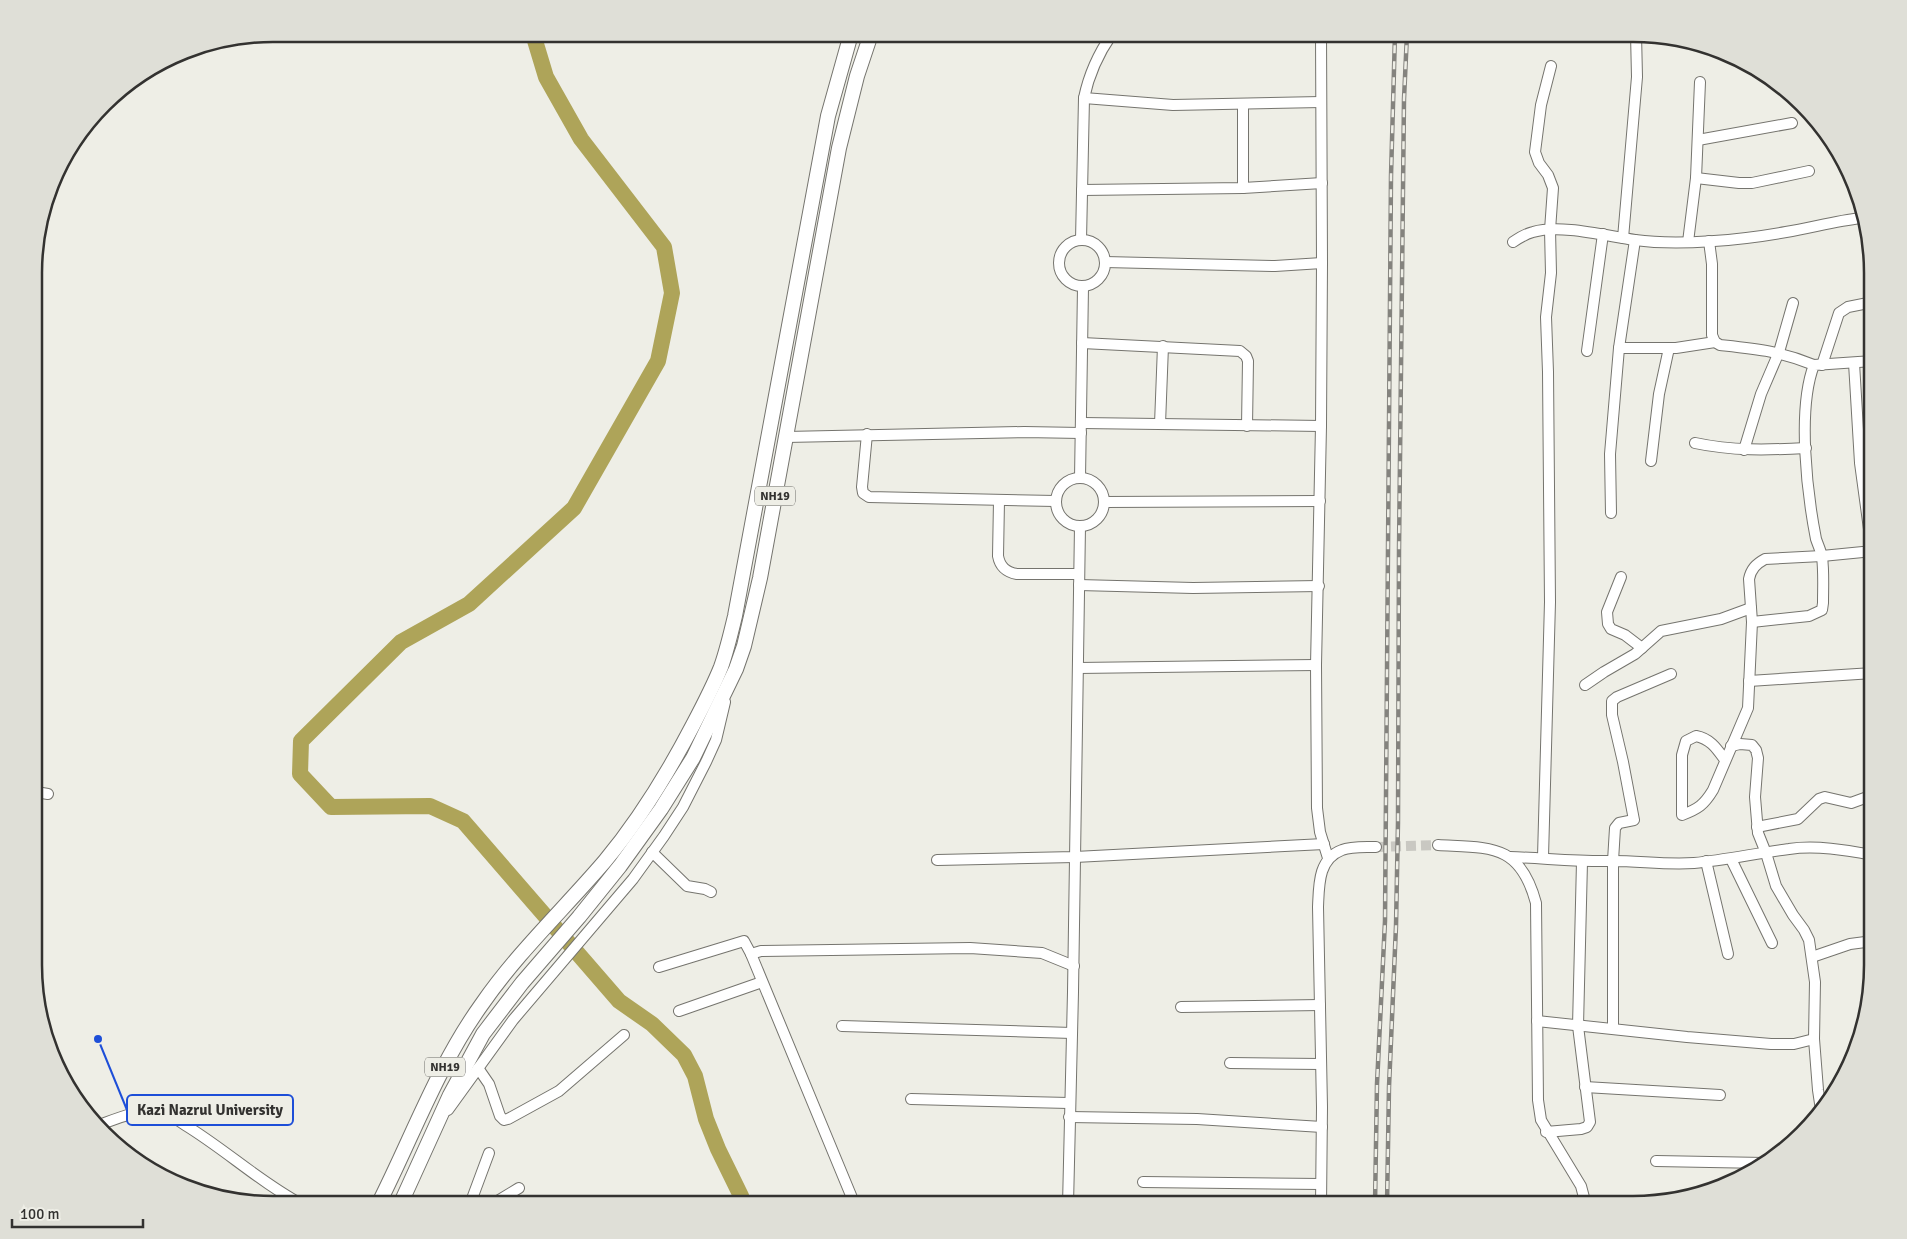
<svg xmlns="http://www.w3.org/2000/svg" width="1907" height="1239" font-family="Signika,sans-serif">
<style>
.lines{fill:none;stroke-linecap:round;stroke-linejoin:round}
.river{stroke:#aea459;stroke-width:16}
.minor-tunnel{stroke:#c9c8c2;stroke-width:10;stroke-dasharray:10 5;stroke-linecap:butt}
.minor-casing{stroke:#75746e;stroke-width:12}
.highway-casing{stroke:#75746e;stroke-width:16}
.minor{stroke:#fff;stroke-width:10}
.highway{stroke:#fff;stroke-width:14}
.rail-casing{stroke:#84837e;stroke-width:4.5}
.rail{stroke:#eeeee6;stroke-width:2.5;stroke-dasharray:8;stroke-linecap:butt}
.labels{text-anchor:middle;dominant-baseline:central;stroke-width:4;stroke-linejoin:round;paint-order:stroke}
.shield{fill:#eeeee6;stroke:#6b6a67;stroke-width:1}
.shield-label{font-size:12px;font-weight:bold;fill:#333230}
.rim{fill:none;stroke:#333230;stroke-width:2.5}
.leader{fill:none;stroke:#1d4ed8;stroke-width:2}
.callout-dot{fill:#1d4ed8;stroke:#eeeee6;stroke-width:2}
.callout{fill:#eeeee6;stroke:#1d4ed8;stroke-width:2}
.callout-label{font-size:15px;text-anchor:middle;font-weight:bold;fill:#333230}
</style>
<rect width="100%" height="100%" fill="#eeeee6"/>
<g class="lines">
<path class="river" d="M533,34L546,77L581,139L664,247L672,293L658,361L574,508L469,604L401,642L301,741L300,774L331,807L430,806L463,821L619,1001L652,1024L684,1055L695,1076L706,1119L718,1149L741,1196L744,1205"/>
<path class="minor-tunnel" d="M1376,847L1438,845"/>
<defs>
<g id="minor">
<path d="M1321,34L1322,263L1321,426L1316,665L1317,808L1320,832L1328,858"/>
<path d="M1084,98L1173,105L1321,102"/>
<path d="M1698,140L1792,123"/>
<path d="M1696,178L1739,183H1752L1809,171"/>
<path d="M1243,188V104"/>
<path d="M1082,190L1243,188L1322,183"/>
<path d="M1623,238L1637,77L1636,34"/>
<circle cx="1082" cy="263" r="23"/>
<path d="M1081,240L1084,98C1089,74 1098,54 1112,34"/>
<path d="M1709,241L1712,264V335L1715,342L1720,345C1757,349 1780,351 1814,365"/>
<path d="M1513,242C1519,238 1525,234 1533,232C1561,224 1606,236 1635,240C1679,246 1742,240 1786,232C1811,228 1835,221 1861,218"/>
<path d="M1688,242L1696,178L1700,82"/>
<path d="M1105,262L1275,266L1322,263"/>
<path d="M1082,343L1240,351L1246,356L1248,361L1247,426"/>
<path d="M1619,348H1676L1715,342"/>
<path d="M1587,351L1603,234"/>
<path d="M1854,363L1860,463L1872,551"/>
<path d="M1822,365L1839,313L1848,307L1873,302"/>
<path d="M1082,423L1321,426"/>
<path d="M1160,424L1163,346"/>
<path d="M867,434L862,487L863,493L869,497L1055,501"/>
<path d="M786,437L1024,432L1081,433"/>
<path d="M1695,443C1732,451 1768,450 1806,448"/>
<path d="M1744,450L1761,394L1779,352L1793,303"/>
<path d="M1651,461L1659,394L1669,348"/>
<circle cx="1080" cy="502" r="24"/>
<path d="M1080,478L1083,287"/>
<path d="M999,501L998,556C1000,567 1006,572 1017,574H1079"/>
<path d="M1104,502L1320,501"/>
<path d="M1611,513L1610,454L1619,348L1635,240"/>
<path d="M1621,577L1607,612L1608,624L1611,629L1625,635L1642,648"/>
<path d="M1079,585L1193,588L1319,586"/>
<path d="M1752,622L1809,616L1822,610L1823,603C1823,588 1824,572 1822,557C1821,551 1818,545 1816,539C1807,493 1797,409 1814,365L1873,361"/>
<path d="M1078,668L1316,665"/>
<path d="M1749,681L1873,673"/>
<path d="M1585,685L1604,672L1635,654L1661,631L1721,619L1751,608"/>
<path d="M1731,746L1740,744L1752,745L1756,750L1758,758L1755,797L1758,833L1766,853L1776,886L1793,915L1804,930L1809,940L1815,982L1814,1039L1818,1090L1821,1110"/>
<path d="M1725,760C1717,749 1711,739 1696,736L1686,741L1682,755V815C1698,809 1704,805 1713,790L1748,708L1752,622L1749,579C1751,569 1756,564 1765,559L1822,556L1873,551"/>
<path d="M36,792L48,794"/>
<path d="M1757,827L1798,819L1819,799L1825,797L1851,803L1873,795"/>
<path d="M1438,845C1490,848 1520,843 1536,903L1538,1100L1541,1120L1581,1186L1586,1205"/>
<path d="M652,852L687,886L705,889L711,892"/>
<path d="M1510,857C1544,858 1578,862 1613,861L1615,828L1619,823L1634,820L1623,762L1612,715V701L1617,697L1671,674"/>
<path d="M1543,857L1550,602L1548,372L1546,317L1551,273L1550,230L1553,188L1548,175L1539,163L1535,152L1541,105L1551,66"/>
<path d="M1731,859L1772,943"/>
<path d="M937,860L1075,857L1324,844"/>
<path d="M1706,861L1728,954"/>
<path d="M751,954L761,951L970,948L1042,953L1074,966"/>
<path d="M1812,957L1850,944L1873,941"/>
<path d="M659,967L744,941L751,954L855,1205"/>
<path d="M1181,1007L1320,1005"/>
<path d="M679,1011L762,982"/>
<path d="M1537,1021L1687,1037L1771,1044H1794L1814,1039"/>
<path d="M842,1026L1072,1033"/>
<path d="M1613,1028V861C1640,861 1667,865 1694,863C1726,860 1757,853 1789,849C1816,845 1845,850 1873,855"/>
<path d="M1230,1063L1321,1064"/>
<path d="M478,1068L489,1084L500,1116L504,1120L508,1119L559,1091L624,1035"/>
<path d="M1585,1087L1720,1095"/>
<path d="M911,1099L1069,1103"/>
<path d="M448,1110L513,1020L633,879L664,836L683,807L706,762L716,740L725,702"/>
<path d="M1069,1117L1197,1119L1322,1127"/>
<path d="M102,1124C118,1118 140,1109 158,1111C168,1112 177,1120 185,1125C226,1150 261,1183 303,1205"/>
<path d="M1546,1132L1581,1129L1587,1127L1590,1122L1578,1026L1582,862"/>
<path d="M1656,1161L1764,1163"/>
<path d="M1143,1182L1321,1184"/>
<path d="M473,1205V1196L489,1153"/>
<path d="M491,1205L519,1188"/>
<path d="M1068,1205L1073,992L1080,526"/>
<path d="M1321,1205L1322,1107L1318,907C1319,885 1318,859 1342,850C1351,846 1366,847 1376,847"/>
</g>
<g id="highway">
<path d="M378,1205C412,1138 438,1065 482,1004C518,952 564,909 605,861C640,819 668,773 693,725C703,706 713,687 721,667C727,650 731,633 735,616L828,116L851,34"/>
<path d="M400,1205L450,1095L483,1034L522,983L579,917L620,866L661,809L693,758L736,669L744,646L760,578L839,148L857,76L871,34"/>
</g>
</defs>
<use href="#minor" class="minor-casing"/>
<use href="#highway" class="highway-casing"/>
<use href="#minor" class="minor"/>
<use href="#highway" class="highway"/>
<defs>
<g id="rail">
<path d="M1375,1205L1377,1084L1385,921L1391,176L1395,34"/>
<path d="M1387,1205L1389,1087L1396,926L1398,822L1399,550L1404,99L1407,34"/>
</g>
</defs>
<use href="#rail" class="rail-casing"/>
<use href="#rail" class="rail"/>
</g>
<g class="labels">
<g class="shield">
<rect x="755" y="486.5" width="40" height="19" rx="4"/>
<rect x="425" y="1057.5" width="40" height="19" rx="4"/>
</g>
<g class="shield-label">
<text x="775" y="496">NH19</text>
<text x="445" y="1067">NH19</text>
</g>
</g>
<path d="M0 0H1907V1239H0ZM273 42H1633A231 231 0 0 1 1864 273V965A231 231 0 0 1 1633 1196H273A231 231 0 0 1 42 965V273A231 231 0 0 1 273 42Z" fill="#dfdfd7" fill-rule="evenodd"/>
<path class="rim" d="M273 42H1633A231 231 0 0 1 1864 273V965A231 231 0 0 1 1633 1196H273A231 231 0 0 1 42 965V273A231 231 0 0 1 273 42Z"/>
<path class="leader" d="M98 1039L127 1110"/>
<circle class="callout-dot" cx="98" cy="1039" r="5"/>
<rect class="callout" x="127" y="1095" width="166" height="30" rx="5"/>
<g class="callout-label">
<text x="210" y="1115">Kazi Nazrul University</text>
</g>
<path d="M12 1219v8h131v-8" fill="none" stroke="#333230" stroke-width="2.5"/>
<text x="20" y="1219" font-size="15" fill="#333230" stroke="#eeeee6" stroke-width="4" paint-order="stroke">100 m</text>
</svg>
